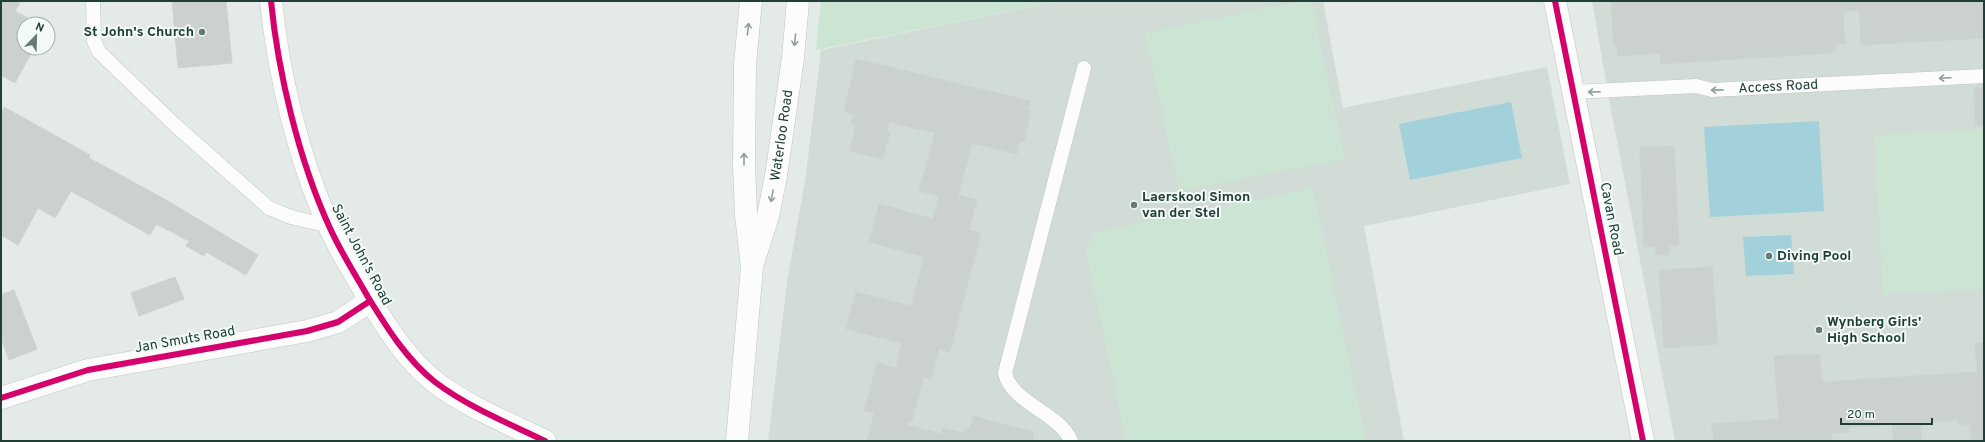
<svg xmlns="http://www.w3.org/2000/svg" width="1985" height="442" font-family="Overpass,sans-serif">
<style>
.built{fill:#d1dcd7}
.green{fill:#cce4d4}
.water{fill:#a2d1db}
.building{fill:#cbd1cf;stroke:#cdd3d0}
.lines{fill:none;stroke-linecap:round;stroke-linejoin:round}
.lane-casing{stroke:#c1c7c4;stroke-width:15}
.street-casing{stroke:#c1c7c4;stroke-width:23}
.secondary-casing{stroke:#bfc7c4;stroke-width:23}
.lane{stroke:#fbfcfb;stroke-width:14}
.street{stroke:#fbfcfb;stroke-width:22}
.secondary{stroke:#fbfcfb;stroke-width:22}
.cycleway-casing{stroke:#f2f9f6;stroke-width:8}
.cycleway{stroke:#d6006c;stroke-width:6}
.oneway{stroke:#8e9e9a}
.poi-dot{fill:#657b75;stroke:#f2f9f6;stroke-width:1.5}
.labels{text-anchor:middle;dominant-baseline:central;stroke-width:4;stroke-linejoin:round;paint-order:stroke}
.poi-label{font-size:14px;font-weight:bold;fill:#203f38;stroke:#f2f9f6;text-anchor:start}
.street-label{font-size:14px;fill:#203f38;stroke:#f2f9f6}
</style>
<rect width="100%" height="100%" fill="#e4eae7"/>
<g class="built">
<path d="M1061,1H1323L1343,108L1547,67L1570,184L1364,226L1404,441H768L787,282L806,175L821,50Z"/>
<path d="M1592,1H1984V441H1675L1611,110Z"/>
</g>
<g class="green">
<path d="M821,1H1061L816,50Z"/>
<path d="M1302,1H1311L1345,159L1179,191L1145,33Z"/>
<path d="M1984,129V289L1883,294L1874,135Z"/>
<path d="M1313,188L1366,441H1126L1086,251L1093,233Z"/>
</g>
<g class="water">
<path d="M1511,102L1522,158L1410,180L1399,124Z"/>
<path d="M1819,121L1824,211L1710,217L1704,127Z"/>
<path d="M1791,235L1794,274L1746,276L1743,237Z"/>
</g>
<g class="building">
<path d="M1,1H21L15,11L39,24H24V48H34L15,83L1,75Z"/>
<path d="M172,1H226L232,63L178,68Z"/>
<path d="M1611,1H1859V10L1843,12L1845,44H1835L1836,50H1833V53L1661,64L1660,53L1618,56L1617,46H1614Z"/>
<path d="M1859,1H1984V38L1861,45Z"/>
<path d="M856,59L1030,101L1027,110L1031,111L1024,142L1020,141L1017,154L972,143L958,195L977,200L969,230L981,233L950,352L939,349L931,379L924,377L912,421H908L907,425L941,434L943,428L963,433L965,428L970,429L973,416L1034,432L1032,441H867L874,413L864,411L877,363L896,368L902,343L846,329L856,292L911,306L924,257L869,242L879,204L933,219L939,196L919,191L935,133L889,122L887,132H890L883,159L850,151L856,125L851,123L854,114L844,112Z"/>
<path d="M1984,87V125L1975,126L1974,88Z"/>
<path d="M4,107L90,155L89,158L168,201L258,255L246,275L206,252L204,256L186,246L189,241L156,224L150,235L71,191L55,218L38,208L18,245L1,235V113Z"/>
<path d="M1674,146L1679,245L1669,246V255H1656V247H1644L1640,147Z"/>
<path d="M1712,267L1718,344L1664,348L1659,270Z"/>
<path d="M175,277L184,299L139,316L131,293Z"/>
<path d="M14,290L37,349L9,360L1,337V295Z"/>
<path d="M1984,343V441H1971L1970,425H1958L1957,420L1920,423L1922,441H1894L1892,424L1848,428L1849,432L1831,433L1832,441H1714L1712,424L1779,419L1774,356L1819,354L1822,382L1977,372L1975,344Z"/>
</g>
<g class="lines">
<defs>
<g id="lane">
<path d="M93,1L94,41L99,52L175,125L269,208L291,217L329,226"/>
<path id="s1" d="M1573,92L1696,86L1712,90L1984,76"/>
<path d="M1071,441C1060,413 1011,403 1005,373L1084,68"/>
</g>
<g id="street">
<path d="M271,1C278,73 299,160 329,226C340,251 355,274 368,297C387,328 407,360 435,382C468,407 508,423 545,441"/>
<path d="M1555,1L1643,441"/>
<path d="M1,398L88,370L307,331L338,322L370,301"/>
</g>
<g id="secondary">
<path id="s2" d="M754,260L768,216L776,176L793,58L798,1"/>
<path d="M737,441L752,267L746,215L744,165L745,64L751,1"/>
</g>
</defs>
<use href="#lane" class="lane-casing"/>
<use href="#street" class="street-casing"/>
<use href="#secondary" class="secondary-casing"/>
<use href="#lane" class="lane"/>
<use href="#street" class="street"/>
<use href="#secondary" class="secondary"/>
<defs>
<g id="cycleway">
<path d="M271,1C278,73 299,160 329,226C340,251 355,274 368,297C387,328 407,360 435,382C468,407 508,423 545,441"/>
<path d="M1555,1L1643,441"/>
<path d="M1,398L88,370L307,331L338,322L370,301"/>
</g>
</defs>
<use href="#cycleway" class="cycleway-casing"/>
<use href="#cycleway" class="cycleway"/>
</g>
<defs><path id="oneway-shaft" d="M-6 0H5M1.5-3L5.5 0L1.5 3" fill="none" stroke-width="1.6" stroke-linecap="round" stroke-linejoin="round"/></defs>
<g class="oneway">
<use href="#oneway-shaft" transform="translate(748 29) rotate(-84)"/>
<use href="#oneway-shaft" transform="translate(795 40) rotate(96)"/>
<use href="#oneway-shaft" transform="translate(1945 78) rotate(177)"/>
<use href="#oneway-shaft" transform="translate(1717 90) rotate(179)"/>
<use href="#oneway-shaft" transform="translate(1594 92) rotate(178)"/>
<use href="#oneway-shaft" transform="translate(744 159) rotate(-90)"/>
<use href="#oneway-shaft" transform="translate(772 196) rotate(101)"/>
</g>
<g class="poi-dot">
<circle cx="202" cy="32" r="4"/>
<circle cx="1134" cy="205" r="4"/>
<circle cx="1769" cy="256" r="4"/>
<circle cx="1819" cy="330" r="4"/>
</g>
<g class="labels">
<g class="poi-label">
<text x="194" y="32" text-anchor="end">St John's Church</text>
<text x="1142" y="197">Laerskool Simon<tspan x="1142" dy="16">van der Stel</tspan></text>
<text x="1777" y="256">Diving Pool</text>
<text x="1827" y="322">Wynberg Girls'<tspan x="1827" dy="16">High School</tspan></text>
</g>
<g class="street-label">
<text stroke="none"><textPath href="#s1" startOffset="206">Access Road</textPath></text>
<text stroke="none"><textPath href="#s2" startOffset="128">Waterloo Road</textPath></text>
<text transform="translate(1611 219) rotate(79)">Cavan Road</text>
<text transform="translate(361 255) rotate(62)">Saint John's Road</text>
<text transform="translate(185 340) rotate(-10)">Jan Smuts Road</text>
</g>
</g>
<rect width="1985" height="442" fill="none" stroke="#203f38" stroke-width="4"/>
<g transform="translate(36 36) rotate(23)"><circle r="19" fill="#f2f9f6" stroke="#9eafaa"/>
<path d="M0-3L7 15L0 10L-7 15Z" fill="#657b75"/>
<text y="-6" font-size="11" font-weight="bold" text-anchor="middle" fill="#203f38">N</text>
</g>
<path d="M1841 418v6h91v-6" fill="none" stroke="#203f38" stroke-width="2"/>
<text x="1847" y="418" font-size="12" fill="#203f38" stroke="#f2f9f6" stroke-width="3" paint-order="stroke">20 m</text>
</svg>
